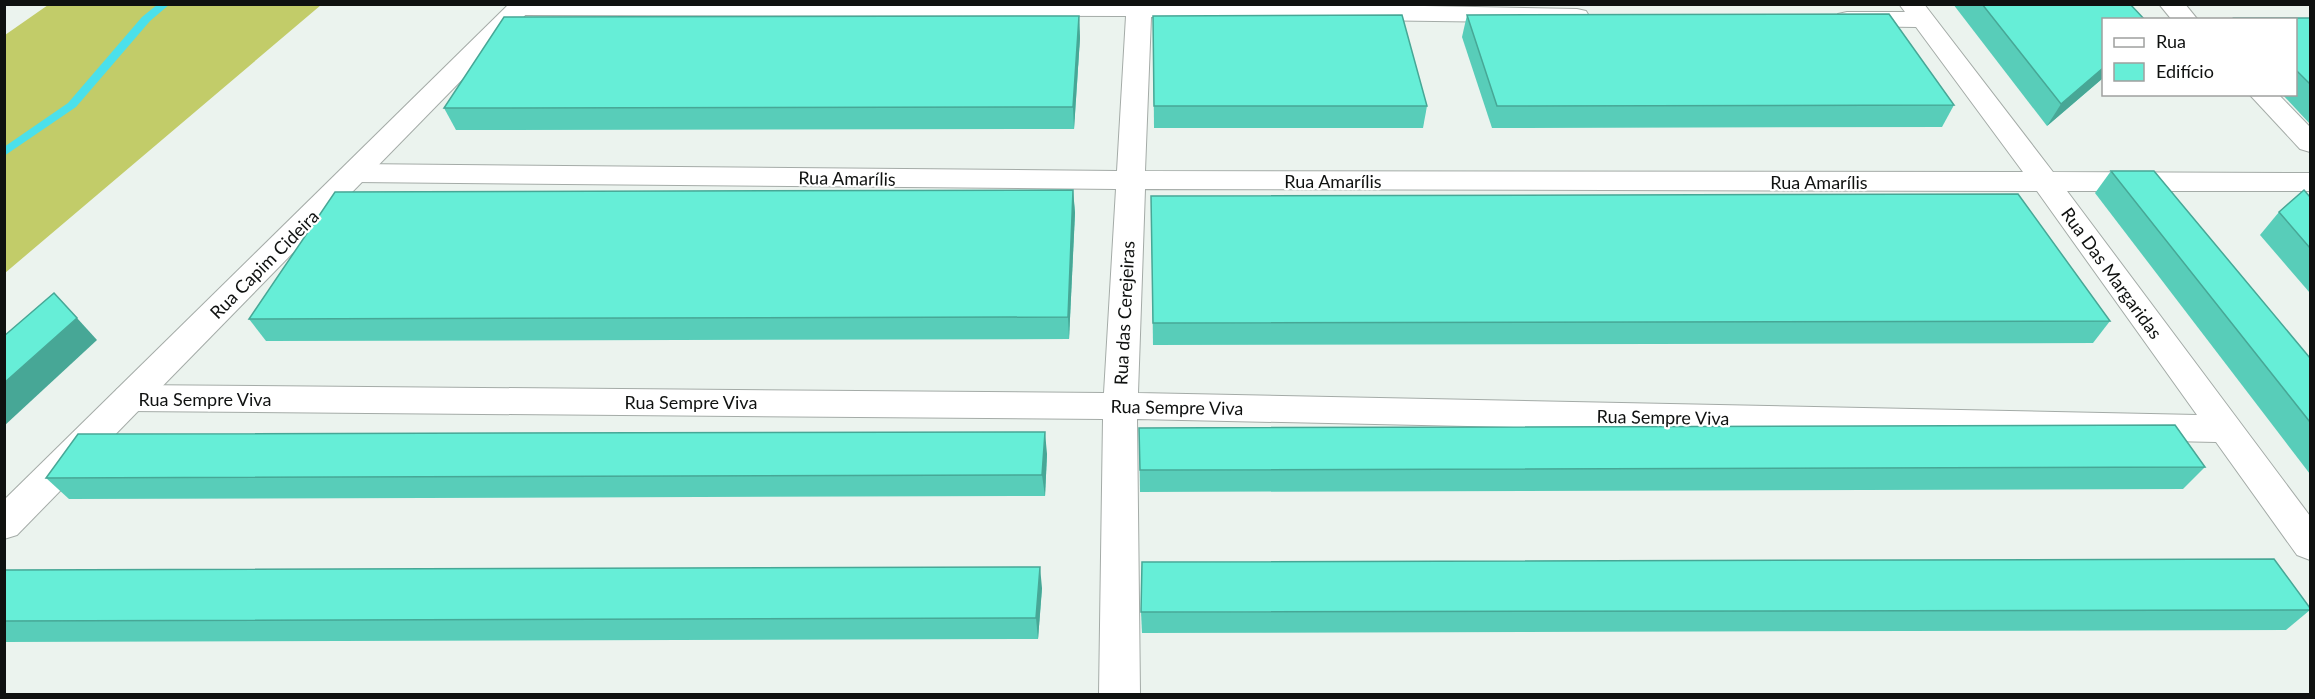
<svg xmlns="http://www.w3.org/2000/svg" width="2315" height="699" font-family="Lato,sans-serif">
<style>
.forest{fill:#c2cc69}
.lines{fill:none;stroke-linecap:round;stroke-linejoin:round}
.stream{fill:#4be0eb;fill-rule:evenodd}
.street-casing{stroke:#a4aba7;stroke-width:2}
.secondary-casing{stroke:#a4aba7;stroke-width:2}
.street{fill:#fff;fill-rule:evenodd}
.secondary{fill:#fff;fill-rule:evenodd}
.wall{fill:#58cdb9}
.shaded-wall{fill:#47a796}
.building{fill:#66eed7;stroke:#47a796;stroke-width:1.5}
.labels{text-anchor:middle;dominant-baseline:central;stroke-width:4.5;stroke-linejoin:round;paint-order:stroke}
.street-label{font-size:18px;fill:#0f1110;stroke:#fff}
</style>
<rect width="100%" height="100%" fill="#ebf3ee"/>
<path class="forest" d="M48,5V4L321,5L5,273V35Z"/>
<g class="lines">
<path class="stream" d="M158,4H170L150,21L76,107L4,156V147L68,103L142,17Z"/>
<defs>
<g id="street">
<path d="M510,4H1322L1577,9L1586,11L1589,16L1586,21L1577,23L1151,17L1145,171L2023,172L1916,27L1847,26L1838,24L1835,19L1838,14L1847,12H1905L1899,4H1924L2053,172L2310,173V191H2067L2310,516V560L2297,555L2216,442L1137,419L1140,694H1099L1103,419L129,411L117,407L112,398L117,389L129,385L1104,393L1116,189L355,182L345,179L341,173L345,167L355,164L1117,171L1126,16L520,15L511,13L508,8ZM1145,189L2037,191L2197,415L1138,393Z"/>
<path d="M2159,4H2185L2198,20H2172Z"/>
<path d="M2249,94H2278L2310,127V152L2300,149Z"/>
</g>
<path id="secondary" d="M509,4H536L17,535L4,539V500Z"/>
</defs>
<use href="#street" class="street-casing"/>
<use href="#secondary" class="secondary-casing"/>
<use href="#street" class="street"/>
<use href="#secondary" class="secondary"/>
</g>
<g class="wall">
<path d="M1953,4H2130L2103,78L2047,126Z"/>
<path d="M1467,15L1954,105L1942,127L1492,128L1462,37Z"/>
<path d="M1079,16L1080,38L1074,129L456,130L444,108Z"/>
<path d="M1153,16L1427,106L1423,128H1154Z"/>
<path d="M2234,18H2310V124L2282,94H2295V20H2233Z"/>
<path d="M2111,171L2310,358V474L2095,193Z"/>
<path d="M1073,190L1075,213L1069,339L266,341L249,319Z"/>
<path d="M1151,196L2110,321L2093,343L1153,345Z"/>
<path d="M2310,197V293L2260,235L2279,212Z"/>
<path d="M1139,428L2205,467L2183,489L1140,492Z"/>
<path d="M1047,454L1045,496L69,499L46,478Z"/>
<path d="M4,570L1042,588L1038,639L4,642Z"/>
<path d="M2310,608V610L2286,630L1142,633L1141,612Z"/>
</g>
<g class="shaded-wall">
<path d="M1079,16L1080,38L1074,129L1073,107Z"/>
<path d="M2103,68V78L2047,126L2061,104Z"/>
<path d="M1073,190L1075,213L1069,339L1068,317Z"/>
<path d="M77,318L97,340L4,426V383Z"/>
<path d="M1045,432L1047,454L1045,496L1042,475Z"/>
<path d="M1040,567L1042,588L1038,639L1036,618Z"/>
</g>
<g class="building">
<path d="M1982,4H2130L2145,20H2103V68L2061,104Z"/>
<path d="M1889,14L1954,105L1497,106L1467,15Z"/>
<path d="M1402,15L1427,106H1154L1153,16Z"/>
<path d="M1079,16L1073,107L444,108L504,17Z"/>
<path d="M2234,18H2310V84L2297,71L2295,70V20H2236Z"/>
<path d="M2111,171H2154L2310,358V422Z"/>
<path d="M1073,190L1068,317L249,319L335,192Z"/>
<path d="M2304,190L2310,197V248L2279,212Z"/>
<path d="M2018,194L2110,321L1153,323L1151,196Z"/>
<path d="M54,293L77,318L4,383V336Z"/>
<path d="M2175,425L2205,467L1140,470L1139,428Z"/>
<path d="M1045,432L1042,475L46,478L78,434Z"/>
<path d="M2274,559L2310,608V610L1141,612L1142,562Z"/>
<path d="M1040,567L1036,618L4,621V570Z"/>
</g>
<g class="labels">
<g class="street-label">
<text transform="translate(847 178) rotate(1)">Rua Amarílis</text>
<text x="1333" y="181">Rua Amarílis</text>
<text x="1819" y="182">Rua Amarílis</text>
<text transform="translate(264 264) rotate(-45)">Rua Capim Cideira</text>
<text transform="translate(2112 273) rotate(54)">Rua Das Margaridas</text>
<text transform="translate(1124 313) rotate(-87)">Rua das Cerejeiras</text>
<text x="205" y="399">Rua Sempre Viva</text>
<text x="691" y="402">Rua Sempre Viva</text>
<text transform="translate(1177 407) rotate(1)">Rua Sempre Viva</text>
<text transform="translate(1663 417) rotate(1)">Rua Sempre Viva</text>
</g>
</g>
<rect width="2315" height="699" fill="none" stroke="#0f1110" stroke-width="12"/>
<rect x="2102" y="18" width="195" height="78" fill="#ffffff" stroke="#9fa09f" stroke-width="1.5"/>
<rect x="2114" y="38" width="30" height="9" fill="#ffffff" stroke="#9fa09f" stroke-width="1.5"/>
<text x="2156" y="48" font-size="18" fill="#0f1110">Rua</text>
<rect x="2114" y="63" width="30" height="18" fill="#66eed7" stroke="#9fa09f" stroke-width="1.5"/>
<text x="2156" y="78" font-size="18" fill="#0f1110">Edifício</text>
</svg>
